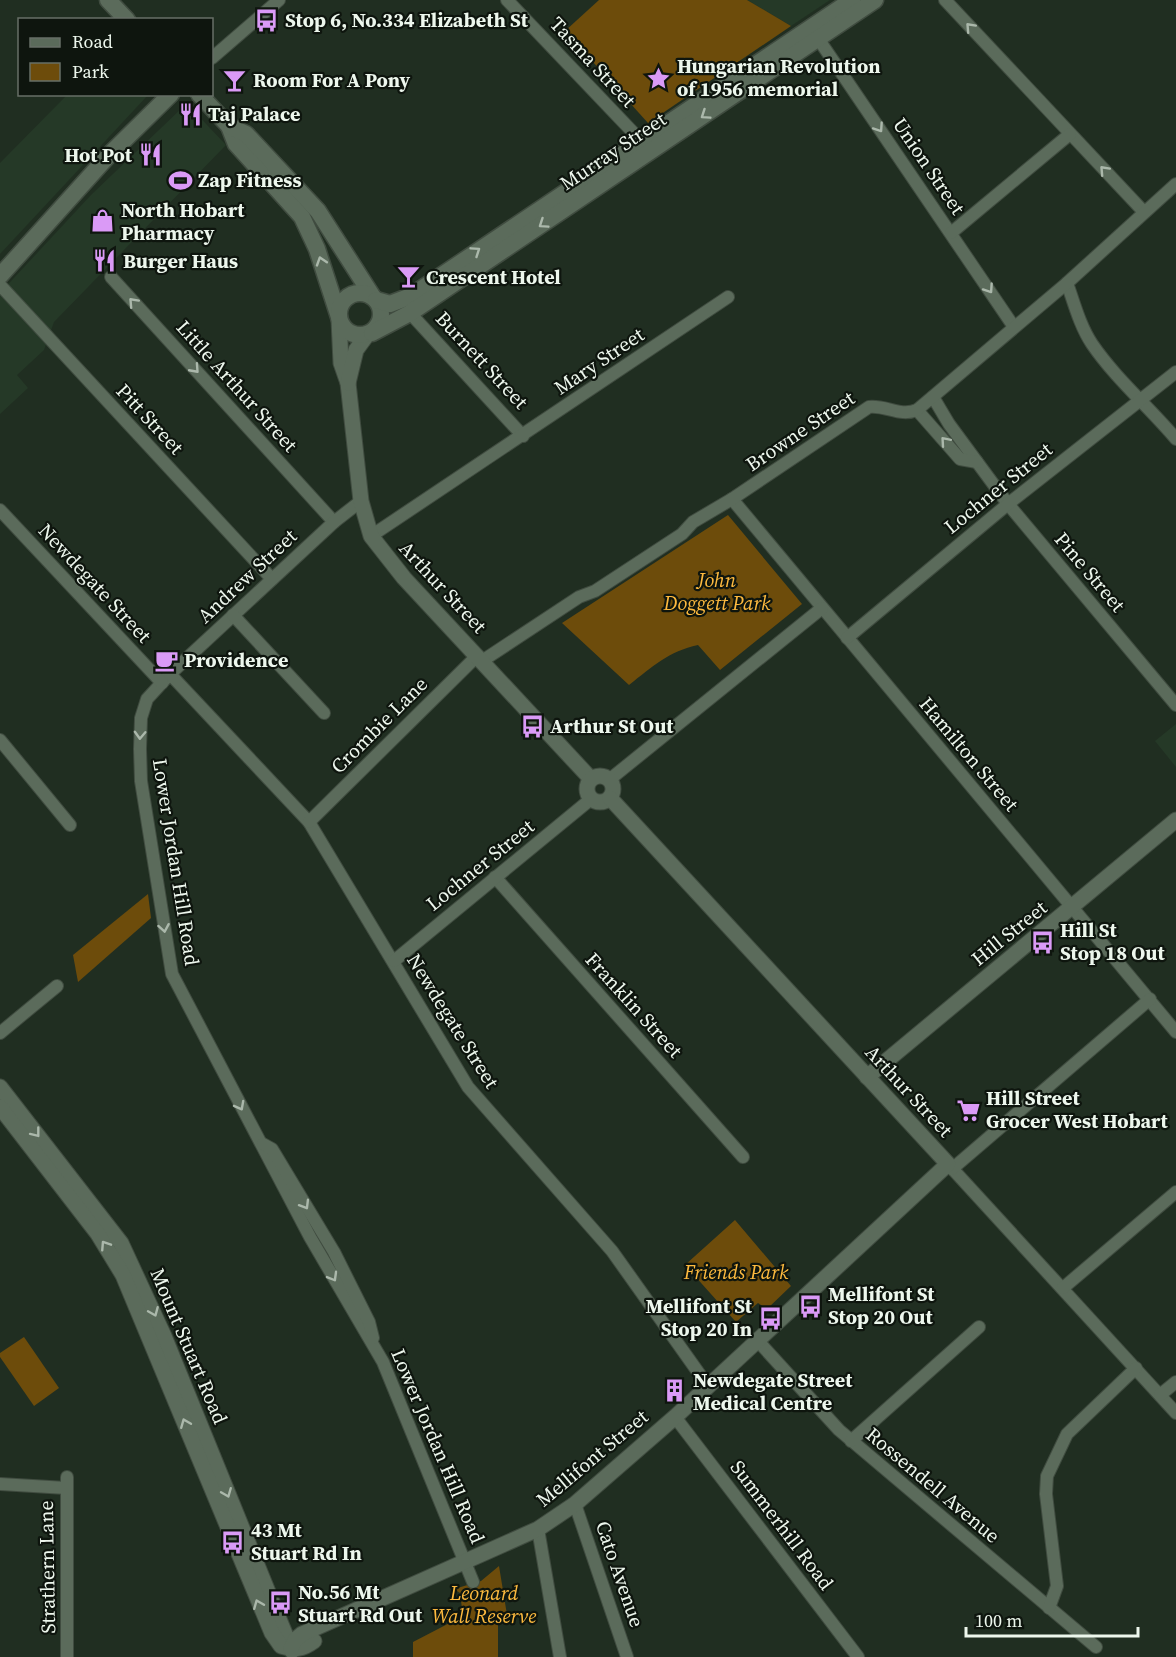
<svg xmlns="http://www.w3.org/2000/svg" width="1176" height="1657" font-family="'Source Serif 4',serif">
<style>
.built{fill:#253927}
.green{fill:#6d4c0b}
.lines{fill:none;stroke-linecap:round;stroke-linejoin:round}
.minor-casing{stroke:#404c40;stroke-width:14}
.tertiary-casing{stroke:#404c40;stroke-width:17}
.secondary-casing{stroke:#404c40;stroke-width:19}
.minor{stroke:#5b6b5b;stroke-width:12}
.tertiary{stroke:#5b6b5b;stroke-width:15}
.secondary{stroke:#5b6b5b;stroke-width:16}
.oneway{stroke:#abb8ab}
.labels{text-anchor:middle;dominant-baseline:central;stroke-width:4.5;stroke-linejoin:round;paint-order:stroke}
.poi-label{font-size:20px;font-weight:bold;fill:#edf7ed;stroke:#0e150e;text-anchor:start}
.street-label{font-size:20px;fill:#edf7ed;stroke:#0e150e}
.park-label{font-size:20px;font-style:italic;fill:#fdba3f;stroke:#0e150e}
</style>
<rect width="100%" height="100%" fill="#202e21"/>
<g class="built">
<path d="M747,0H830L791,26Z"/>
<path d="M67,95H148L0,254V163Z"/>
<path d="M183,107H190L226,145L54,322L44,350L17,375L28,388L0,414V293L91,195Z"/>
<path d="M1176,724V767L1155,741Z"/>
</g>
<g class="green">
<path d="M599,0H747L791,26L648,123L565,31Z"/>
<path d="M728,515L802,604L720,670L698,645C669,651 652,667 629,685L562,623Z"/>
<path d="M148,894L151,918L78,982L73,955Z"/>
<path d="M735,1220L791,1286L767,1309L758,1303L736,1322L685,1265Z"/>
<path d="M24,1337L59,1388L34,1406L0,1357V1353Z"/>
<path d="M499,1566L508,1621L498,1623V1657H413V1642L463,1616L460,1593L454,1589L481,1581Z"/>
</g>
<g class="lines">
<defs>
<g id="minor">
<path d="M507,0L647,147"/>
<path d="M945,0L1144,212"/>
<path d="M815,34L1014,327"/>
<path d="M212,58L279,0"/>
<path d="M951,233L1070,134"/>
<path d="M111,277L334,522"/>
<path d="M1067,283C1074,303 1080,326 1092,344C1116,379 1149,407 1176,439"/>
<path d="M0,285L272,579"/>
<path d="M410,313L523,436"/>
<path d="M933,397L949,424L1008,504L1176,705"/>
<path d="M917,410L960,459L977,462"/>
<path d="M732,499L1176,1032"/>
<path d="M361,501L334,522L170,674L147,699L141,718L140,749L141,781L172,974L310,1237L383,1362L473,1582"/>
<path d="M0,510L162,683"/>
<path d="M371,536L728,297"/>
<path d="M233,615L324,713"/>
<path d="M847,638L1008,504L1176,372"/>
<path d="M482,661L579,597L595,591L682,534L693,522L732,499L869,407C886,405 900,417 917,410L1067,283L1176,184"/>
<path d="M170,674L309,822L468,1087L612,1251L708,1386"/>
<path d="M0,740L70,825"/>
<path d="M609,780L822,608"/>
<path d="M309,822L477,656"/>
<path d="M495,877L743,1157"/>
<path d="M394,961L591,799"/>
<path d="M0,1033L57,986"/>
<path d="M263,1144L272,1149L334,1252L369,1322L373,1338"/>
<path d="M948,1164L1176,1413"/>
<path d="M952,1169L1150,999"/>
<path d="M1063,1288L1176,1192"/>
<path d="M757,1340L839,1430L1096,1647"/>
<path d="M1160,1395L1176,1382"/>
<path d="M675,1417L858,1657"/>
<path d="M851,1441L979,1327"/>
<path d="M0,1484L66,1488"/>
<path d="M575,1504L627,1657"/>
<path d="M538,1529L560,1657"/>
<path d="M1049,1608L1057,1586L1046,1494L1047,1476L1067,1434L1136,1368"/>
<path d="M67,1657V1477"/>
</g>
<g id="tertiary">
<path d="M339,320L341,363L348,383L361,501L371,536L404,578L591,779"/>
<path d="M348,383L356,350L367,335"/>
<circle cx="600" cy="789" r="13"/>
<path d="M867,1077L1176,820"/>
<path d="M0,1087L121,1243L164,1336L292,1651"/>
<path d="M0,1107L98,1234L123,1275L272,1633L281,1646C295,1650 302,1650 314,1641"/>
<path d="M291,1649L295,1640L302,1634L538,1529L575,1504L675,1417L948,1164L610,798"/>
</g>
<g id="secondary">
<path d="M108,0L127,20"/>
<path d="M199,94L229,126L236,144L302,217L317,249L339,317"/>
<path d="M229,126L246,134L318,211L373,297"/>
<path d="M0,276L109,155L171,94"/>
<circle cx="360" cy="314" r="21"/>
<path d="M376,300L390,304L411,296L852,0"/>
<path d="M372,333L410,313L875,0"/>
</g>
</defs>
<use href="#minor" class="minor-casing"/>
<use href="#tertiary" class="tertiary-casing"/>
<use href="#secondary" class="secondary-casing"/>
<use href="#minor" class="minor"/>
<use href="#tertiary" class="tertiary"/>
<use href="#secondary" class="secondary"/>
</g>
<defs><path id="oneway-chevron" d="M-2-3.5L2.5 0L-2 3.5" fill="none" stroke-width="1.6" stroke-linecap="round" stroke-linejoin="round" transform="scale(1.5)"/></defs>
<g class="oneway">
<use href="#oneway-chevron" transform="translate(970 27) rotate(-133)"/>
<use href="#oneway-chevron" transform="translate(705 115) rotate(146)"/>
<use href="#oneway-chevron" transform="translate(879 128) rotate(56)"/>
<use href="#oneway-chevron" transform="translate(1104 170) rotate(-133)"/>
<use href="#oneway-chevron" transform="translate(543 224) rotate(146)"/>
<use href="#oneway-chevron" transform="translate(476 251) rotate(-34)"/>
<use href="#oneway-chevron" transform="translate(321 261) rotate(-108)"/>
<use href="#oneway-chevron" transform="translate(989 289) rotate(56)"/>
<use href="#oneway-chevron" transform="translate(133 302) rotate(-133)"/>
<use href="#oneway-chevron" transform="translate(195 369) rotate(48)"/>
<use href="#oneway-chevron" transform="translate(945 441) rotate(-131)"/>
<use href="#oneway-chevron" transform="translate(140 735) rotate(92)"/>
<use href="#oneway-chevron" transform="translate(164 928) rotate(80)"/>
<use href="#oneway-chevron" transform="translate(240 1106) rotate(62)"/>
<use href="#oneway-chevron" transform="translate(36 1133) rotate(52)"/>
<use href="#oneway-chevron" transform="translate(305 1205) rotate(59)"/>
<use href="#oneway-chevron" transform="translate(105 1245) rotate(-123)"/>
<use href="#oneway-chevron" transform="translate(333 1277) rotate(60)"/>
<use href="#oneway-chevron" transform="translate(154 1312) rotate(67)"/>
<use href="#oneway-chevron" transform="translate(185 1423) rotate(-112)"/>
<use href="#oneway-chevron" transform="translate(227 1493) rotate(68)"/>
<use href="#oneway-chevron" transform="translate(258 1604) rotate(-112)"/>
</g>
<defs>
<symbol id="bus-bare" viewBox="-9 -9 18 18"><path d="M-5-6H5V4H4V6H2V4H-2V6H-4V4H-5ZM-3.5-4V0h7V-4ZM-3.5 1.2v1.5H-2V1.2ZM2 1.2v1.5H3.5V1.2Z" fill="#da9af6" stroke="#0e150e" stroke-width="2.5" paint-order="stroke"/></symbol>
<symbol id="sight-bare" viewBox="-9 -9 18 18"><path d="M0-6L1.8-2.2L6-1.7L2.9 1.2L3.7 5.4L0 3.3L-3.7 5.4L-2.9 1.2L-6-1.7L-1.8-2.2Z" fill="#da9af6" stroke="#0e150e" stroke-width="2.5" paint-order="stroke"/></symbol>
<symbol id="bar-bare" viewBox="-9 -9 18 18"><path d="M-6-5H6L.8 .8V4.5H3.5V6h-7V4.5H-.8V.8Z" fill="#da9af6" stroke="#0e150e" stroke-width="2.5" paint-order="stroke"/></symbol>
<symbol id="restaurant-bare" viewBox="-9 -9 18 18"><path d="M-5-6h1v4h1v-4h1v4h1v-4h1v5L-1.5 .5V6h-2V.5L-5-1ZM5-6V6H3V1.5H1.5Q1.5-4 5-6Z" fill="#da9af6" stroke="#0e150e" stroke-width="2.5" paint-order="stroke"/></symbol>
<symbol id="stadium-bare" viewBox="-9 -9 18 18"><path d="M0-5a6.5 5 0 1 0 0 10a6.5 5 0 1 0 0-10ZM-3.5-1.8h7v3.6h-7Z" fill="#da9af6" stroke="#0e150e" stroke-width="2.5" paint-order="stroke"/></symbol>
<symbol id="shop-bare" viewBox="-9 -9 18 18"><path d="M-5-2.5h2.3a2.7 3.5 0 0 1 5.4 0H5L5.5 6h-11ZM-1.5-2.5h3a1.5 2.3 0 0 0-3 0Z" fill="#da9af6" stroke="#0e150e" stroke-width="2.5" paint-order="stroke"/></symbol>
<symbol id="cafe-bare" viewBox="-9 -9 18 18"><path d="M-5.5-4.5H6V0H3Q3 3.5 0 3.5H-2.5Q-5.5 3.5-5.5 0ZM3-3.2v2h1.7v-2ZM-6 4.5H4V6H-6Z" fill="#da9af6" stroke="#0e150e" stroke-width="2.5" paint-order="stroke"/></symbol>
<symbol id="supermarket-bare" viewBox="-9 -9 18 18"><path d="M-6-5.5h2.5l.6 2H6L4.5 2H-2.5L-4.4-4H-6ZM-1.5 3.2a1.3 1.3 0 1 0 .1 0ZM3 3.2a1.3 1.3 0 1 0 .1 0Z" fill="#da9af6" stroke="#0e150e" stroke-width="2.5" paint-order="stroke"/></symbol>
<symbol id="building-bare" viewBox="-9 -9 18 18"><path d="M-4-6H4V6H1V3H-1V6H-4ZM-2.5-4.3h1.7v1.8h-1.7ZM.8-4.3h1.7v1.8H.8ZM-2.5-1h1.7V.8h-1.7ZM.8-1h1.7V.8H.8Z" fill="#da9af6" stroke="#0e150e" stroke-width="2.5" paint-order="stroke"/></symbol>
</defs>
<g fill-rule="evenodd">
<use href="#bus-bare" x="250" y="4" width="33" height="33"/>
<use href="#sight-bare" x="642" y="62" width="33" height="33"/>
<use href="#bar-bare" x="218" y="64" width="33" height="33"/>
<use href="#restaurant-bare" x="174" y="98" width="33" height="33"/>
<use href="#restaurant-bare" x="134" y="138" width="33" height="33"/>
<use href="#stadium-bare" x="164" y="164" width="33" height="33"/>
<use href="#shop-bare" x="86" y="204" width="33" height="33"/>
<use href="#restaurant-bare" x="88" y="244" width="33" height="33"/>
<use href="#bar-bare" x="392" y="260" width="33" height="33"/>
<use href="#cafe-bare" x="150" y="644" width="33" height="33"/>
<use href="#bus-bare" x="516" y="710" width="33" height="33"/>
<use href="#bus-bare" x="1026" y="926" width="33" height="33"/>
<use href="#supermarket-bare" x="952" y="1094" width="33" height="33"/>
<use href="#bus-bare" x="794" y="1290" width="33" height="33"/>
<use href="#bus-bare" x="754" y="1302" width="33" height="33"/>
<use href="#building-bare" x="658" y="1374" width="33" height="33"/>
<use href="#bus-bare" x="216" y="1526" width="33" height="33"/>
<use href="#bus-bare" x="264" y="1586" width="33" height="33"/>
</g>
<g class="labels">
<g class="poi-label">
<text x="285" y="20">Stop 6, No.334 Elizabeth St</text>
<text x="677" y="66">Hungarian Revolution<tspan x="677" dy="23">of 1956 memorial</tspan></text>
<text x="253" y="80">Room For A Pony</text>
<text x="208" y="114">Taj Palace</text>
<text x="132" y="155" text-anchor="end">Hot Pot</text>
<text x="198" y="180">Zap Fitness</text>
<text x="121" y="210">North Hobart<tspan x="121" dy="23">Pharmacy</tspan></text>
<text x="123" y="261">Burger Haus</text>
<text x="426" y="277">Crescent Hotel</text>
<text x="184" y="660">Providence</text>
<text x="550" y="726">Arthur St Out</text>
<text x="1060" y="930">Hill St<tspan x="1060" dy="23">Stop 18 Out</tspan></text>
<text x="986" y="1098">Hill Street<tspan x="986" dy="23">Grocer West Hobart</tspan></text>
<text x="828" y="1294">Mellifont St<tspan x="828" dy="23">Stop 20 Out</tspan></text>
<text x="752" y="1306" text-anchor="end">Mellifont St<tspan x="752" dy="23">Stop 20 In</tspan></text>
<text x="693" y="1380">Newdegate Street<tspan x="693" dy="23">Medical Centre</tspan></text>
<text x="251" y="1530">43 Mt<tspan x="251" dy="23">Stuart Rd In</tspan></text>
<text x="298" y="1592">No.56 Mt<tspan x="298" dy="23">Stuart Rd Out</tspan></text>
</g>
<g class="street-label">
<text transform="translate(593 62) rotate(47)">Tasma Street</text>
<text transform="translate(613 151) rotate(-34)">Murray Street</text>
<text transform="translate(929 166) rotate(56)">Union Street</text>
<text transform="translate(482 360) rotate(47)">Burnett Street</text>
<text transform="translate(599 361) rotate(-34)">Mary Street</text>
<text transform="translate(237 386) rotate(48)">Little Arthur Street</text>
<text transform="translate(150 419) rotate(47)">Pitt Street</text>
<text transform="translate(800 431) rotate(-34)">Browne Street</text>
<text transform="translate(998 488) rotate(-39)">Lochner Street</text>
<text transform="translate(1090 572) rotate(50)">Pine Street</text>
<text transform="translate(247 576) rotate(-43)">Andrew Street</text>
<text transform="translate(95 583) rotate(47)">Newdegate Street</text>
<text transform="translate(443 587) rotate(47)">Arthur Street</text>
<text transform="translate(379 725) rotate(-45)">Crombie Lane</text>
<text transform="translate(969 754) rotate(50)">Hamilton Street</text>
<text transform="translate(176 862) rotate(81)">Lower Jordan Hill Road</text>
<text transform="translate(480 865) rotate(-39)">Lochner Street</text>
<text transform="translate(1009 933) rotate(-39)">Hill Street</text>
<text transform="translate(634 1005) rotate(48)">Franklin Street</text>
<text transform="translate(453 1021) rotate(58)">Newdegate Street</text>
<text transform="translate(909 1091) rotate(47)">Arthur Street</text>
<text transform="translate(189 1346) rotate(67)">Mount Stuart Road</text>
<text transform="translate(438 1446) rotate(67)">Lower Jordan Hill Road</text>
<text transform="translate(592 1458) rotate(-40)">Mellifont Street</text>
<text transform="translate(933 1485) rotate(40)">Rossendell Avenue</text>
<text transform="translate(782 1525) rotate(53)">Summerhill Road</text>
<text transform="translate(47 1567) rotate(-91)">Strathern Lane</text>
<text transform="translate(620 1574) rotate(71)">Cato Avenue</text>
</g>
<g class="park-label">
<text x="717" y="580">John<tspan x="717" dy="23">Doggett Park</tspan></text>
<text x="736" y="1272">Friends Park</text>
<text x="484" y="1593">Leonard<tspan x="484" dy="23">Wall Reserve</tspan></text>
</g>
</g>
<rect x="18" y="18" width="195" height="78" fill="#0e150e" stroke="#676f67" stroke-width="1.5"/>
<rect x="30" y="38" width="30" height="9" fill="#5b6b5b" stroke="#676f67" stroke-width="1.5"/>
<text x="72" y="48" font-size="18" fill="#edf7ed">Road</text>
<rect x="30" y="63" width="30" height="18" fill="#6d4c0b" stroke="#676f67" stroke-width="1.5"/>
<text x="72" y="78" font-size="18" fill="#edf7ed">Park</text>
<path d="M966 1627v9h172v-9" fill="none" stroke="#edf7ed" stroke-width="3"/>
<text x="975" y="1627" font-size="18" fill="#edf7ed" stroke="#0e150e" stroke-width="4.5" paint-order="stroke">100 m</text>
</svg>
